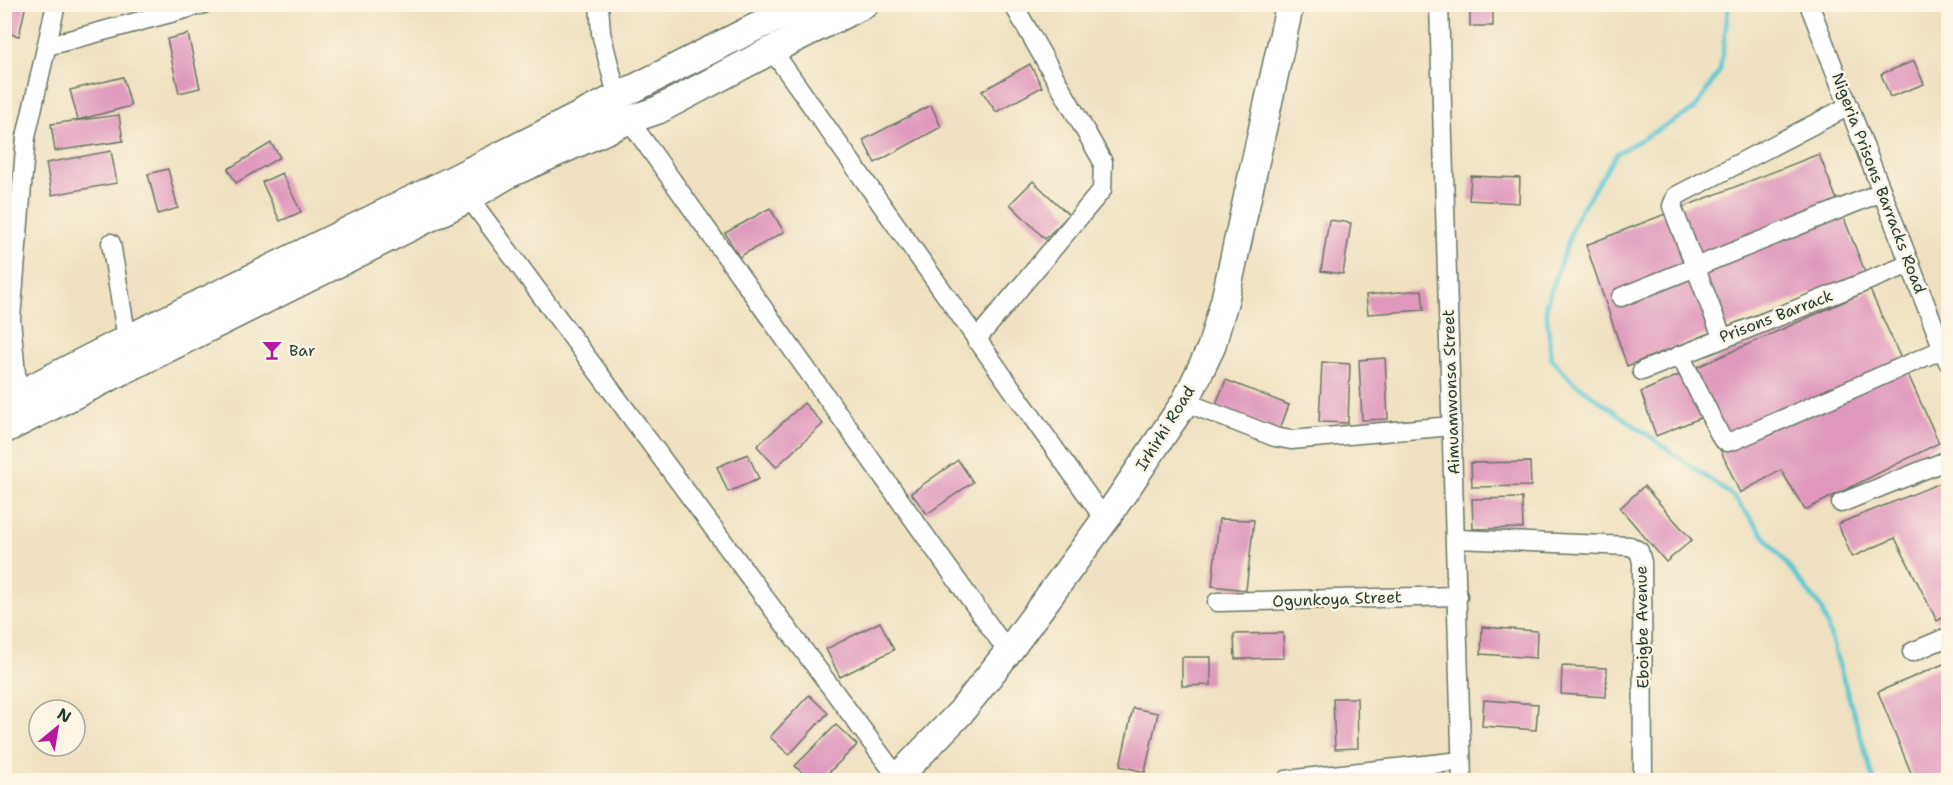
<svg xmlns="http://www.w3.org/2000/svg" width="1953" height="785" viewBox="0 0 1953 785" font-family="'Shantell Sans',sans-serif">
  <rect width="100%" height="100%" fill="#fcf5e5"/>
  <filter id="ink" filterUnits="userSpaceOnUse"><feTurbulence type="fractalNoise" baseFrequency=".0167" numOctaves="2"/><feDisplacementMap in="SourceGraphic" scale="12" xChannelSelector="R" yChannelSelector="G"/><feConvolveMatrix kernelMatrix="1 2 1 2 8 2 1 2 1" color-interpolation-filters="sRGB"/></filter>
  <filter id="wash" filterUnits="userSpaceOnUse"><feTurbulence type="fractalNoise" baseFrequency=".008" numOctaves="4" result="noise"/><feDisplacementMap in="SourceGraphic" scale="24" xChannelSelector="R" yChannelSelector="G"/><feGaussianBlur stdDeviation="1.35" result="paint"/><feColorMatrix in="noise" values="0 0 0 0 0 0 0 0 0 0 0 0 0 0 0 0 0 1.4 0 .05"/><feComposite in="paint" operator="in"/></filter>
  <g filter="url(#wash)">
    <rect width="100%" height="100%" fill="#efe1c1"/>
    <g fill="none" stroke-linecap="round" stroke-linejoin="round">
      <!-- stream -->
      <polyline stroke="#59c6d1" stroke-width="4.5" points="1729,4 1720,70 1695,109 1617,153 1577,216 1546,305 1551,358 1572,381 1733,496 1822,609 1874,780"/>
    </g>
    <g id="blocks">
      <!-- building -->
      <g fill="#df97bc">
        <polygon points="4,4 26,4 19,36 4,33"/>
        <polygon points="130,4 158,4 157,11"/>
        <rect x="1470" y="5" width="23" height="21"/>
        <polygon points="188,34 200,88 179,93 167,39"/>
        <polygon points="1914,61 1924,84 1890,97 1881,74"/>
        <polygon points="1030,64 1042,87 996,112 982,91"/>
        <polygon points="123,77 131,106 78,120 70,90"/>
        <polygon points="931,105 941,127 875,163 863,140"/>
        <polygon points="119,115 123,141 55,151 51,124"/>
        <polygon points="271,143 280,157 236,183 228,169"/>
        <polygon points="111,151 117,183 52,195 46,163"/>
        <polygon points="1819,154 1865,272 1627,366 1586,245"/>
        <polygon points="168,169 178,208 158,214 148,174"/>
        <polygon points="282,173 301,212 280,221 262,182"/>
        <polygon points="1471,176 1520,178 1519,203 1469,200"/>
        <polygon points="1033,181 1069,215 1045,239 1010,204"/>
        <polygon points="770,208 784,232 739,257 725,233"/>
        <polygon points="1329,220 1351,223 1343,274 1321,271"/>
        <polygon points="1422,290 1424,310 1368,314 1366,295"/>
        <polygon points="1870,290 1939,443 1805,510 1781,470 1740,493 1705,416 1656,436 1641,392"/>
        <polygon points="1385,358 1388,419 1362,420 1359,360"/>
        <polygon points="1322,362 1350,364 1348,423 1319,422"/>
        <polygon points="1226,380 1289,405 1279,432 1215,406"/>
        <polygon points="804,403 823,424 776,467 757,446"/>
        <polygon points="748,454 759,479 728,492 717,467"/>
        <polygon points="958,460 973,482 927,514 911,493"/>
        <polygon points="1530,462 1531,486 1472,487 1471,463"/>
        <polygon points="1948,480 1948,615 1937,621 1895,538 1852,557 1838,524"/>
        <polygon points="1644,486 1692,540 1666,562 1620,508"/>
        <polygon points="1522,498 1523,528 1473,529 1472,499"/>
        <polygon points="1219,519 1254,520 1246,590 1212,586"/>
        <polygon points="880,622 894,650 840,677 826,649"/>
        <polygon points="1482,627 1537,631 1536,658 1481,654"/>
        <polygon points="1283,633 1284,658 1235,659 1234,634"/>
        <polygon points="1182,657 1211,657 1211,685 1182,686"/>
        <polygon points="1948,662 1948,780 1914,780 1878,692"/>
        <polygon points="1562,666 1607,668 1606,697 1561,694"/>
        <polygon points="809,695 828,713 789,755 770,737"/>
        <polygon points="1333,698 1357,698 1358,748 1335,749"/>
        <polygon points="1484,700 1538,704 1536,730 1482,726"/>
        <polygon points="1133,708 1158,713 1145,772 1120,766"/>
        <polygon points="836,725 857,745 821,780 810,780 795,766"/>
      </g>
    </g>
  </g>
  <g filter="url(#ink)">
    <use href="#blocks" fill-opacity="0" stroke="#687665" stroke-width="1.5"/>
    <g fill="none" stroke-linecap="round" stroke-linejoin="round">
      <!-- street casing -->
      <g stroke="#687665" stroke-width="21">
        <g id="street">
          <polyline points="599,4 601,33 617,96"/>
          <polyline points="1439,4 1462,780"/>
          <polyline points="1809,4 1948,362"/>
          <polyline points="47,46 204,4"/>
          <polyline points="772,50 1105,520"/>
          <polyline points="629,120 1008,652"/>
          <polyline points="464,191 898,778"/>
          <polyline points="111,243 127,339"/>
          <polyline points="1621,297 1882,192"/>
          <polyline points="1722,337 1672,206 1676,196 1849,106"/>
          <polyline points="976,340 1102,190 1103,162 1013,4"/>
          <polyline points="1680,355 1722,439 1727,442 1735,440 1943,349"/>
          <polyline points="1642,371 1910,264"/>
          <polyline points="18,396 11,319 26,137 56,4"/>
          <polyline points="1185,402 1275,437 1291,440 1452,426"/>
          <polyline points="1841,503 1948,460"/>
          <polyline points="1456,539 1630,546 1639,551 1642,562 1643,780"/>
          <polyline points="1217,602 1458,596"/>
          <polyline points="1912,652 1948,637"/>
          <polyline points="1286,780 1461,761"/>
        </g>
      </g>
      <!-- secondary casing -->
      <g stroke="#687665" stroke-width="30">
        <g id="secondary">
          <polyline points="4,402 127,339 454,179 754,28 809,4"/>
          <polyline points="4,430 469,198 509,174 629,120 658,110 772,50 865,4"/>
          <polyline points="895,780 960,713 1008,652 1105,520 1185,402 1211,348 1225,299 1290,4"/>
        </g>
      </g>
      <!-- street -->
      <use href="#street" stroke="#fff" stroke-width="18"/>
      <!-- secondary -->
      <use href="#secondary" stroke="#fff" stroke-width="27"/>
    </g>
  </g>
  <!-- icons -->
  <defs>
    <g id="bar-bare" transform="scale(1.62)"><path d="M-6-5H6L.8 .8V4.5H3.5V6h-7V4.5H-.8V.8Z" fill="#b5179e" stroke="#fcf5e5" stroke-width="2.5" paint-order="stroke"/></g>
  </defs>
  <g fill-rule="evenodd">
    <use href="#bar-bare" x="272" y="350"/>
  </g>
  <g text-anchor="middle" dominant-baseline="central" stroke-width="5" stroke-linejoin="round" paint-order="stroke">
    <!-- street labels -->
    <g font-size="16" fill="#1f3d34" stroke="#fcf5e5">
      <text transform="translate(1879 183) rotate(69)">Nigeria Prisons Barracks Road</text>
      <text transform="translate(1776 316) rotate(-21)">Prisons Barrack</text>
      <text transform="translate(1451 392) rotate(-92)">Aimuamwonsa Street</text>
      <text transform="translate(1165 428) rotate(-58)">Irhirhi Road</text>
      <text transform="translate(1337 599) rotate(-2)">Ogunkoya Street</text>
      <text transform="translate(1642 627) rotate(-91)">Eboigbe Avenue</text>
    </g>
    <!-- poi labels -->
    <g font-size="16" fill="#1f3d34" stroke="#fcf5e5" text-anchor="start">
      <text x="289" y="350">Bar</text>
    </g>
  </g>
  <!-- margin -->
  <rect width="1953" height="785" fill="none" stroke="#fcf5e5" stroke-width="24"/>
  <!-- north arrow -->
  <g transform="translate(57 728) rotate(30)"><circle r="28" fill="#fcf5e5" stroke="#a4ab9e" stroke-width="1.5"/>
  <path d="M0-4.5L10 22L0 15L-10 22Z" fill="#b5179e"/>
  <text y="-9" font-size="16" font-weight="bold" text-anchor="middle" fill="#1f3d34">N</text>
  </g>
</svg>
